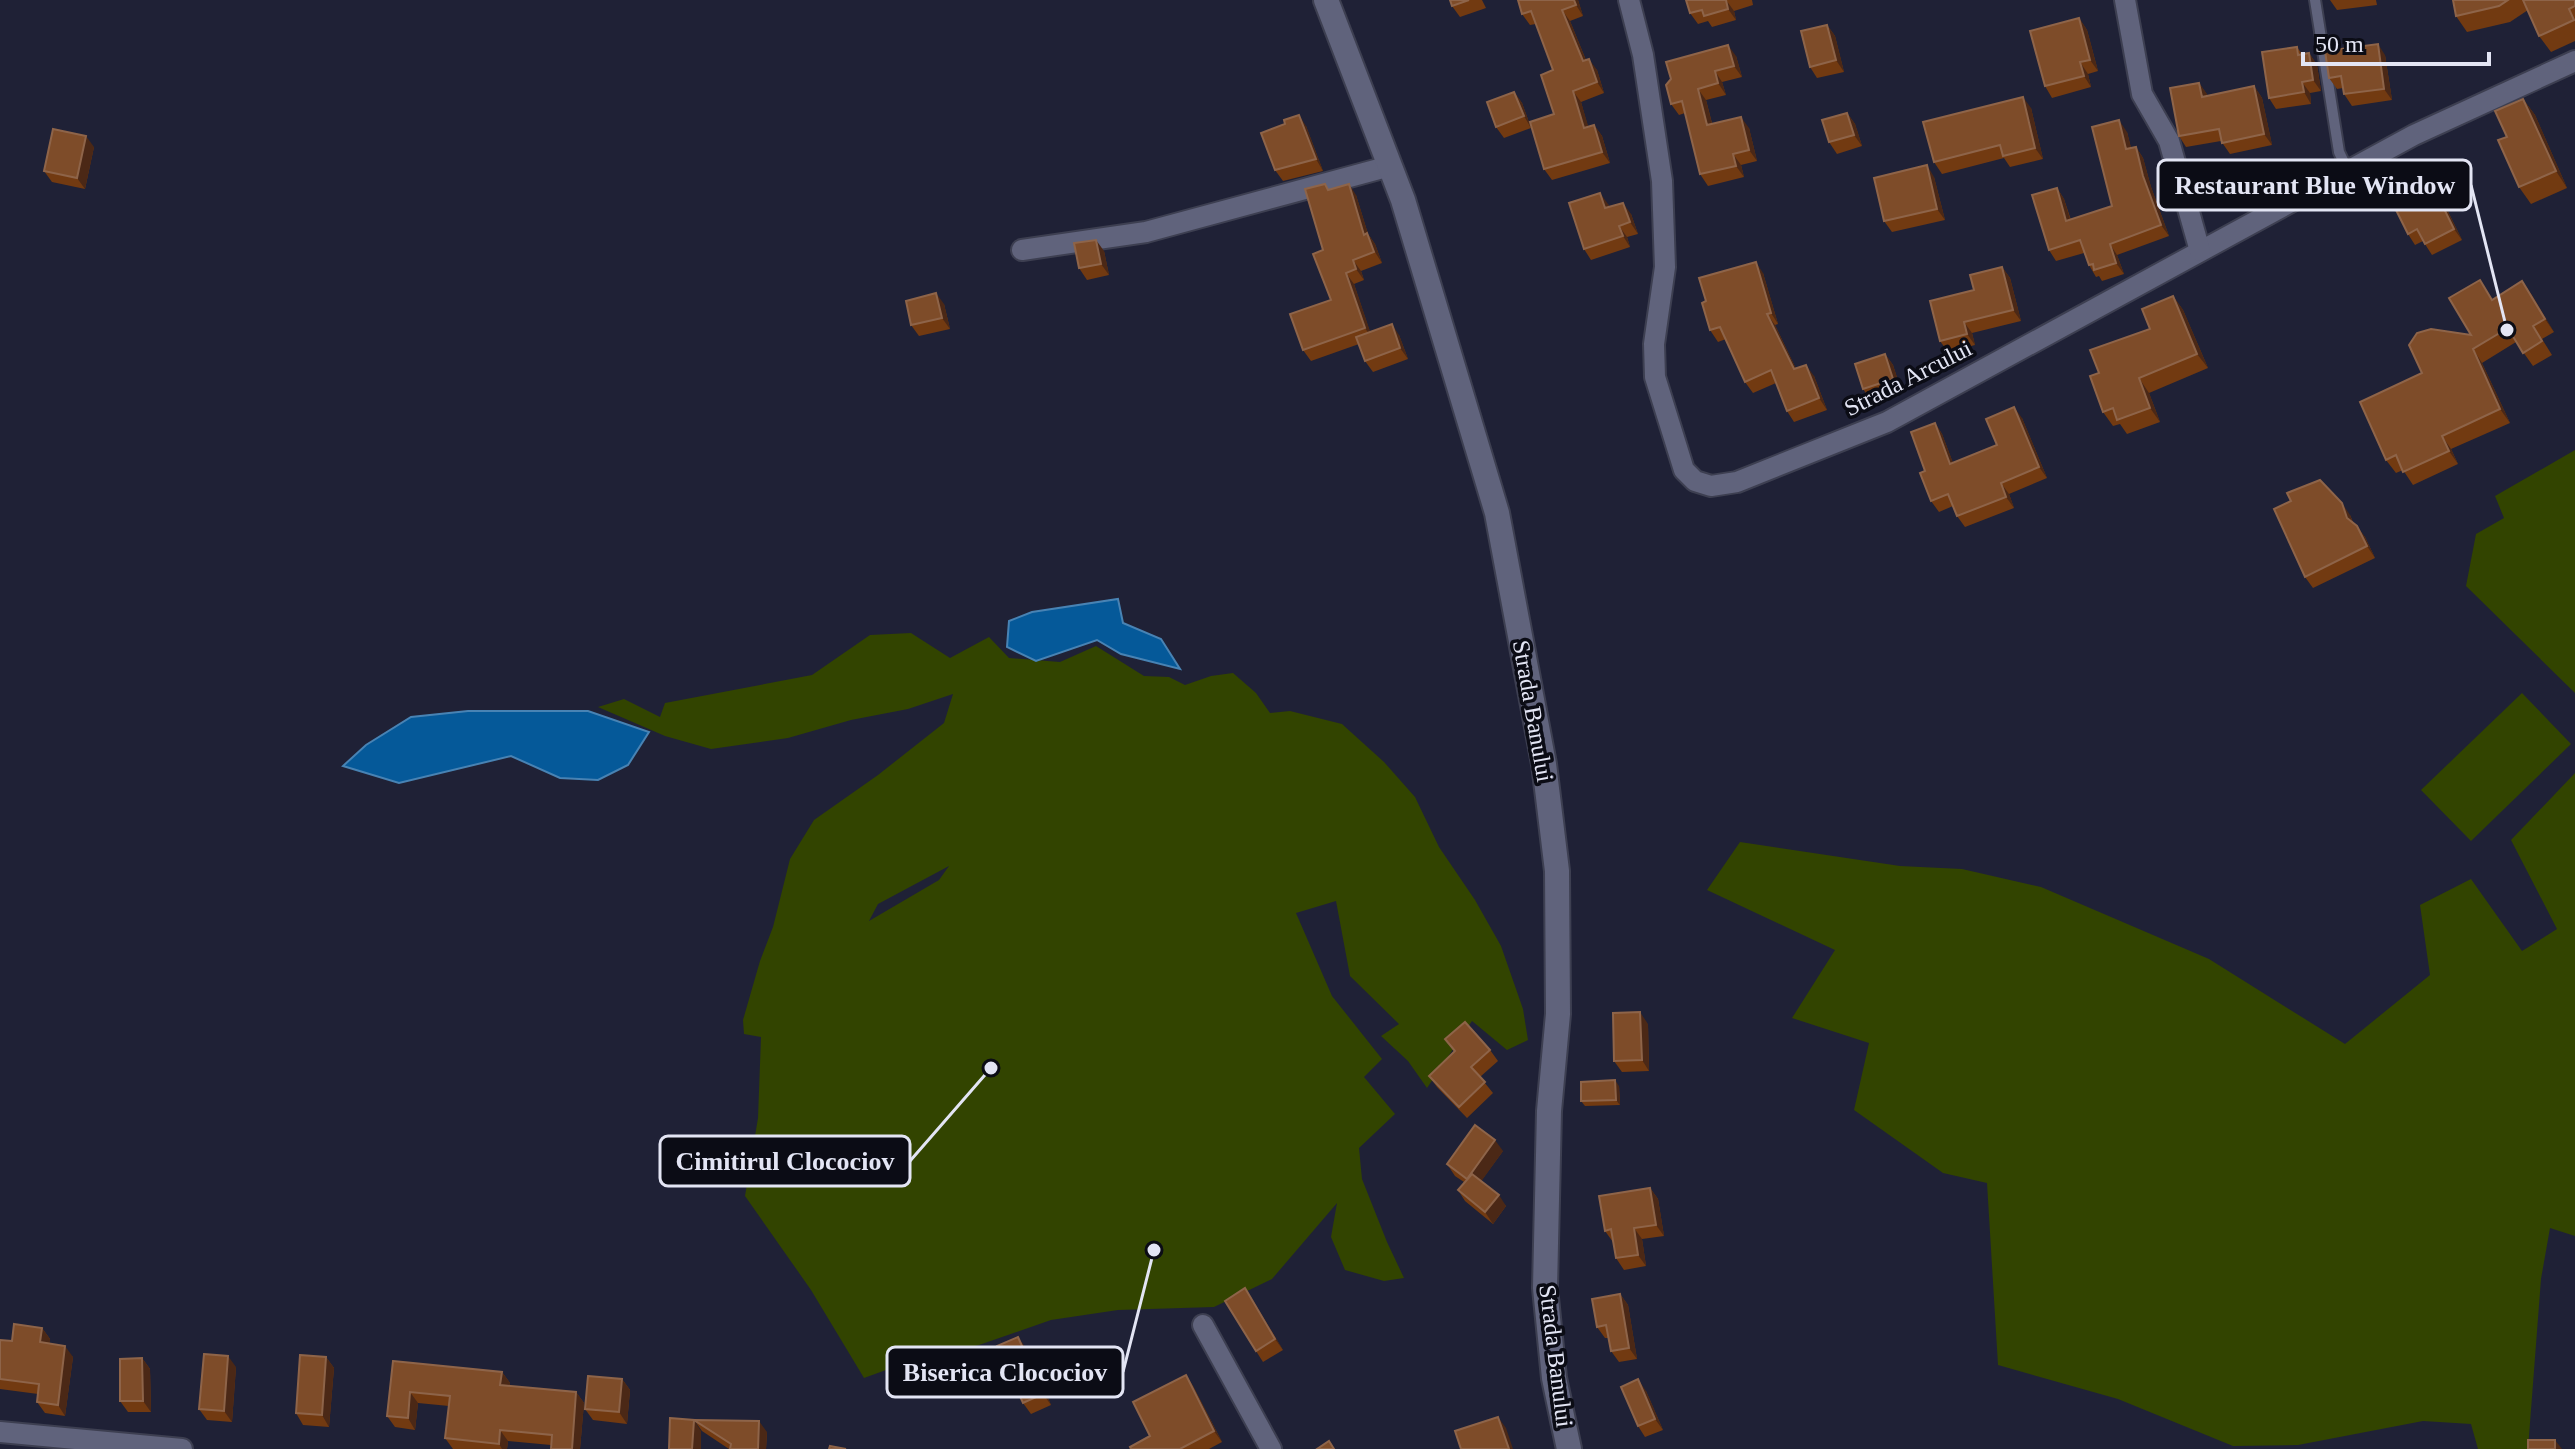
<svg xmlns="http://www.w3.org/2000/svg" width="2575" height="1449" viewBox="0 0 2575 1449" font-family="Georgia,serif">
  <rect width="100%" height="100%" fill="#1f2136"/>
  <!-- green -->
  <g fill="#324400" fill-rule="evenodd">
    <polygon points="2575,450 2575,693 2466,586 2476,534 2504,518 2495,496"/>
    <path d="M 911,633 L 950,658 L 989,637 L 1009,658 L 1060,662 L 1096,646 L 1144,676 L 1169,677 L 1185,685 L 1211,676 L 1233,673 L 1256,693 L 1270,713 L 1290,711 L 1342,724 L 1384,762 L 1415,797 L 1439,847 L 1475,900 L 1501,946 L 1523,1009 L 1528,1040 L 1507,1050 L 1472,1021 L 1427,1088 L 1408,1061 L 1381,1036 L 1399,1024 L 1350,976 L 1336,901 L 1296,913 L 1332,996 L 1382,1059 L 1364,1077 L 1395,1114 L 1359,1148 L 1362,1179 L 1387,1242 L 1404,1278 L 1384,1281 L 1345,1270 L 1331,1237 L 1337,1203 L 1272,1279 L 1214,1307 L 1118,1310 L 1051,1320 L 979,1345 L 897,1366 L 864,1378 L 811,1290 L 745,1196 L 758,1118 L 761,1037 L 744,1034 L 743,1020 L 760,961 L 773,927 L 790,859 L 814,820 L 878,775 L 944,723 L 953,694 L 908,709 L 851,720 L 788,738 L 711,749 L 665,736 L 598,707 L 624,699 L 660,717 L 665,703 L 812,675 L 870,635 ZM 949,866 L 939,880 L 869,921 L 878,904 Z"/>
    <polygon points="2522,693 2571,744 2471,841 2421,790"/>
    <polygon points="2575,773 2575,1236 2550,1228 2541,1279 2528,1449 2478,1449 2471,1424 2423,1421 2298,1445 2233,1446 2118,1399 1998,1365 1987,1183 1943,1173 1854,1110 1869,1043 1792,1018 1835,950 1707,890 1740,842 1900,866 1962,869 2041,887 2209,959 2345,1044 2430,975 2420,905 2471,879 2522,951 2557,929 2511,840"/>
  </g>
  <!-- water -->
  <g fill="#055999" stroke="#4883b4" stroke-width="2">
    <polygon points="1118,599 1123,623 1161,639 1180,669 1121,654 1097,640 1036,661 1007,647 1009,621 1032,612"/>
    <polygon points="468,711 588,711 649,732 628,765 598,780 560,778 511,756 399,783 343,766 366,745 411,717"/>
  </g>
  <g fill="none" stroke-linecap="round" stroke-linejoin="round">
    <!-- lane casing -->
    <g stroke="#3d3f51" stroke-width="14">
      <polyline id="lane" points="2315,0 2339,152 2348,171"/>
    </g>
    <!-- street casing -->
    <g stroke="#3d3f51" stroke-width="24">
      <g id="street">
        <polyline points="1629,0 1643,55 1662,181 1665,267 1654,344 1655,377 1684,470 1695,481 1711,486 1737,482 1887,422 2414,135 2575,61"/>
        <polyline points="2125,0 2142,94 2169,141 2200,251"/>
        <polyline points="1022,250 1146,232 1390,166"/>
        <polyline points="1203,1325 1271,1449"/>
        <polyline points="0,1432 182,1449"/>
      </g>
    </g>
    <!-- secondary casing -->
    <g stroke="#3d3f51" stroke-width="28">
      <polyline id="secondary" points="1326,0 1403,200 1497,513 1544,764 1557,871 1558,1014 1549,1111 1545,1288 1554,1378 1569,1449"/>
    </g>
    <!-- lane -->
    <use href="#lane" stroke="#60637c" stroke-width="10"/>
    <!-- street -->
    <use href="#street" stroke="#60637c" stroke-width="20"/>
    <!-- secondary -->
    <use href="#secondary" stroke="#60637c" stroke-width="24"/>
  </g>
  <!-- wall -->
  <g fill="#723a11">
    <polygon points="1450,0 1482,0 1486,8 1460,17 1452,6"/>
    <polygon points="1518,0 1578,0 1583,16 1570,21 1586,60 1597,70 1604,93 1581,102 1588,127 1594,125 1602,136 1610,163 1552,180 1544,169 1554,114 1553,70 1536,24 1530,25 1522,14"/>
    <polygon points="1686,0 1752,0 1753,5 1734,11 1736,20 1712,27 1708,21 1698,24 1690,13"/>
    <polygon points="2330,0 2376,0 2377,5 2337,10"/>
    <polygon points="2453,0 2575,0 2575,41 2551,52 2539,36 2528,10 2510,22 2467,32 2456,16"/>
    <polygon points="2079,18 2087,30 2098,71 2088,74 2091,87 2052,98 2045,86"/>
    <polygon points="1827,25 1835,36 1844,72 1817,78 1810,67"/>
    <polygon points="2297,47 2302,54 2309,53 2317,65 2321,91 2310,93 2311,104 2276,109 2269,98"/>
    <polygon points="2385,55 2392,100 2352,106 2344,94 2343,88 2337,89 2329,78"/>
    <polygon points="1736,56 1742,77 1722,82 1726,95 1706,100 1712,123 1749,128 1757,161 1741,165 1744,177 1708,186 1700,174 1685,113 1679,115 1671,104"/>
    <polygon points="2199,83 2208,96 2254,86 2262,98 2272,145 2230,154 2221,141 2186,147 2179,136"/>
    <polygon points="1514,92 1522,103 1531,128 1504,138 1496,127"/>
    <polygon points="2523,99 2535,115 2567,188 2531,204 2519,187 2507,137"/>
    <polygon points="2031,108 2043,159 2010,167 2004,158 1942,174 1934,162"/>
    <polygon points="1847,113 1855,124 1862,146 1837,154 1829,142"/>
    <polygon points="1306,126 1323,171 1283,181 1275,170"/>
    <polygon points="2127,132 2131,148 2136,147 2143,158 2151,187 2169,236 2117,255 2124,274 2102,281 2099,276 2096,277 2089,265 2084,253 2056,261 2049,250 2057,188 2064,199 2071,220 2112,206"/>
    <polygon points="94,147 85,189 52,182 44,171"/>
    <polygon points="2424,168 2432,179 2462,240 2432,255 2423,241 2415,245 2408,234 2406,194"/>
    <polygon points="1934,177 1945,220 1892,232 1884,221"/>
    <polygon points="1329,190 1356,195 1368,234 1375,244 1382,263 1361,271 1364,280 1354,284 1370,332 1399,335 1408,359 1373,372 1365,361 1359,344 1311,361 1303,350 1331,300 1323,250"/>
    <polygon points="1608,204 1609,207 1631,214 1638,234 1627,237 1630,247 1591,260 1584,249"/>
    <polygon points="1104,251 1109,275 1087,280 1079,268"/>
    <polygon points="2002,267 2010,278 2021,321 1972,333 1975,345 1948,352 1940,341 1974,290"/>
    <polygon points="1763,273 1778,324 1775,325 1796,369 1814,376 1827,410 1794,422 1787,411 1776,383 1753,393 1745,382 1726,339 1718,342 1710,330 1706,301"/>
    <polygon points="2522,281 2554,332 2542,339 2552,355 2533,366 2516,342 2482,363 2510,423 2451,449 2458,464 2413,485 2403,470 2396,473 2386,460 2422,373 2471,335 2493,299"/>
    <polygon points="2173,296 2183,310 2208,368 2149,393 2160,422 2127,434 2120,424 2113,426 2103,412 2099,373 2150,329"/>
    <polygon points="944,304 950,329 919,336 911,325"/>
    <polygon points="1885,354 1893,365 1901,390 1871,400 1863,389"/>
    <polygon points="2022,418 2047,478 2009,494 2014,508 1965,527 1957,516 1953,506 1939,512 1931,501 1925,471 1935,423 1942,434 1953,463 1997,445"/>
    <polygon points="2350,515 2353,522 2365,537 2375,558 2313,588 2305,577"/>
    <polygon points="1648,1024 1649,1071 1622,1072 1614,1061"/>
    <polygon points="1445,1039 1490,1050 1498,1061 1480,1077 1493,1093 1467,1118 1437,1087 1429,1076 1454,1051"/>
    <polygon points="1619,1086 1620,1105 1585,1106 1581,1101"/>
    <polygon points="1503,1151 1481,1181 1506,1206 1493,1224 1465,1201 1458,1190 1464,1182 1455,1176 1447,1164"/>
    <polygon points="1650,1188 1658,1199 1664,1236 1642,1239 1646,1266 1624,1270 1616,1258 1613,1242 1605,1231"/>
    <polygon points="1245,1288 1283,1350 1263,1362 1256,1351"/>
    <polygon points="1620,1294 1628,1305 1637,1359 1619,1362 1611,1351 1608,1338 1605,1338 1597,1327"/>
    <polygon points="42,1328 50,1339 49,1344 73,1357 65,1416 45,1413 37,1402 38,1394 0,1389 0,1340 12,1341"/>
    <polygon points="1026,1348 1051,1405 1031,1414 1023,1403"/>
    <polygon points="326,1357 334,1368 329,1427 303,1425 296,1413"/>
    <polygon points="142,1358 150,1369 151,1412 128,1412 120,1401"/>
    <polygon points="393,1361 502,1372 510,1383 509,1386 576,1392 584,1403 580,1449 551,1449 551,1445 508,1441 507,1449 453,1449 445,1438 449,1406 418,1403 415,1430 395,1427 387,1416"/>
    <polygon points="236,1367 232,1422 207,1420 199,1409"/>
    <polygon points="1186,1375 1193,1386 1222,1442 1209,1449 1131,1449 1150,1436"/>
    <polygon points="622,1379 630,1390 627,1424 593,1420 585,1409"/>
    <polygon points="1646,1391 1663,1430 1645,1437 1638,1426"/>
    <polygon points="694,1420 767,1432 766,1449 729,1449 702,1431"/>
  </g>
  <!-- shaded-wall -->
  <g fill="#4b2816">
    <polygon points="1574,0 1578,0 1583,16 1576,5"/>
    <polygon points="1726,0 1734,11 1736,20 1728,9"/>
    <polygon points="1562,10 1570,21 1591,73 1583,61"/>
    <polygon points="2079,18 2087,30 2098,71 2090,60"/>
    <polygon points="1827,25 1835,36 1844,72 1836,60"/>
    <polygon points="2378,44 2385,55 2392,100 2384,89"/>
    <polygon points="1728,45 1736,56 1742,77 1734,66"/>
    <polygon points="2309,53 2317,65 2321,91 2313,80"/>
    <polygon points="1589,59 1597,70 1604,93 1597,82"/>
    <polygon points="2080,62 2088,74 2091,87 2084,76"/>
    <polygon points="1715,71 1722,82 1726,95 1718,83"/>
    <polygon points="2302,82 2310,93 2311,104 2304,92"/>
    <polygon points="2199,83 2207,94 2210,109 2202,97"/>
    <polygon points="2254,86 2262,98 2272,145 2264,134"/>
    <polygon points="1698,89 1706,100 1715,136 1707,125"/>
    <polygon points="1573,91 1581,102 1592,139 1584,128"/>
    <polygon points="1514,92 1522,103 1531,128 1524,116"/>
    <polygon points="2023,97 2031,108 2043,159 2035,148"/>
    <polygon points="2523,99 2535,115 2567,188 2556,171"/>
    <polygon points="1847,113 1855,124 1862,146 1854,135"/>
    <polygon points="1299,115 1306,126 1323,171 1316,159"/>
    <polygon points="1741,117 1749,128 1757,161 1749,150"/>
    <polygon points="2119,120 2127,132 2134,160 2126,149"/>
    <polygon points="1594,125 1602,136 1610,163 1602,152"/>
    <polygon points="86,136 94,147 85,189 77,178"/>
    <polygon points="2136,147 2143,158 2151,187 2169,236 2161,225 2143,176"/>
    <polygon points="1733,154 1741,165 1744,177 1736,166"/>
    <polygon points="1927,165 1934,177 1945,220 1937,209"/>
    <polygon points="2424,168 2432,179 2462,240 2454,229"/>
    <polygon points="1349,184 1356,195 1368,234 1375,244 1382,263 1364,235"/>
    <polygon points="2057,188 2064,199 2074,232 2066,221"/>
    <polygon points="1600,193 1608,204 1613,219 1605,208"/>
    <polygon points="1623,203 1631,214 1638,234 1630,222"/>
    <polygon points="1619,226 1627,237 1630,247 1623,236"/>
    <polygon points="1096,240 1104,251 1109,275 1101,264"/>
    <polygon points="2110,244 2117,255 2124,274 2116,263"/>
    <polygon points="1353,260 1361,271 1364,280 1356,269"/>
    <polygon points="1756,262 1763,273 1778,324 1771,313"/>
    <polygon points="2002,267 2010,278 2021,321 2013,310"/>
    <polygon points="1346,273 1354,284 1373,340 1365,328"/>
    <polygon points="2522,281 2532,295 2554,332 2545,319"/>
    <polygon points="936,293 944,304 950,329 942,318"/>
    <polygon points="2173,296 2183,310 2208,368 2197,354"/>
    <polygon points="1767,314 1775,325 1802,381 1794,369"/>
    <polygon points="1964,322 1972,333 1975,345 1967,334"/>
    <polygon points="1392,324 1399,335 1408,359 1400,348"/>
    <polygon points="2473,349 2482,363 2510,423 2500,409"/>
    <polygon points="1885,354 1893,365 1901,390 1893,379"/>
    <polygon points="1806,365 1814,376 1827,410 1819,398"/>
    <polygon points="2139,378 2149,393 2160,422 2150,408"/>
    <polygon points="2014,407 2022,418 2047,478 2039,467"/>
    <polygon points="1935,423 1942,434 1958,476 1950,464"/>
    <polygon points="2442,436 2451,449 2458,464 2449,451"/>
    <polygon points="2001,483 2009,494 2014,508 2006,497"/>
    <polygon points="2342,503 2350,515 2355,529 2347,518"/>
    <polygon points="2357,526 2365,537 2375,558 2367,546"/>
    <polygon points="1640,1012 1648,1024 1649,1071 1642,1060"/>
    <polygon points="1615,1080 1619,1086 1620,1105 1616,1100"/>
    <polygon points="1495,1140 1503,1151 1475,1190 1467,1179"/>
    <polygon points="1650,1188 1658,1199 1664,1236 1656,1225"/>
    <polygon points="1499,1195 1506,1206 1493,1224 1485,1212"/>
    <polygon points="1634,1228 1642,1239 1646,1266 1638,1255"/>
    <polygon points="1245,1288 1253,1300 1283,1350 1275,1339"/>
    <polygon points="1620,1294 1628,1305 1637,1359 1629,1348"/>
    <polygon points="42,1328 50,1339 48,1354 40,1342"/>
    <polygon points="1018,1337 1026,1348 1051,1405 1043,1394"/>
    <polygon points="65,1346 73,1357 65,1416 58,1405"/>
    <polygon points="228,1356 236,1367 232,1422 224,1411"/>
    <polygon points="326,1357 334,1368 329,1427 322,1415"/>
    <polygon points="142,1358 150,1369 151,1412 143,1401"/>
    <polygon points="502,1372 510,1383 508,1396 500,1385"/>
    <polygon points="1186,1375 1193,1386 1222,1442 1214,1431"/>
    <polygon points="622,1379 630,1390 627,1424 619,1412"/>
    <polygon points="1638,1379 1646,1391 1663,1430 1655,1419"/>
    <polygon points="410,1392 418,1403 415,1430 408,1418"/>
    <polygon points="576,1392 584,1403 580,1449 572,1449"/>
    <polygon points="1498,1417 1506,1428 1513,1449 1509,1449"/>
    <polygon points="694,1420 701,1431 701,1449 692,1449"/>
    <polygon points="759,1421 767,1432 766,1449 758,1449"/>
    <polygon points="500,1430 508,1441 507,1449 502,1449 499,1444"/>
    <polygon points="2555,1440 2562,1449 2555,1449"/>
  </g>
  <!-- building -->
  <g fill="#7e4c29" stroke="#8e6449" stroke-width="2">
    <polygon points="1450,0 1469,0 1452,6"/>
    <polygon points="1518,0 1574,0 1576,5 1562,10 1583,61 1589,59 1597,82 1573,91 1584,128 1594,125 1602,152 1544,169 1530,122 1554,114 1541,75 1553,70 1531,11 1522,14"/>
    <polygon points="1686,0 1726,0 1728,9 1704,16 1702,10 1690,13"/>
    <polygon points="2453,0 2508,0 2499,6 2456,16"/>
    <polygon points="2523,0 2575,0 2575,6 2569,9 2574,20 2539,36"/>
    <polygon points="2079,18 2090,60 2080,62 2084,76 2045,86 2030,31"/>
    <polygon points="1827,25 1836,60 1810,67 1801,31"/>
    <polygon points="2378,44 2384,89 2344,94 2341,76 2329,78 2325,51"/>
    <polygon points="1728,45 1734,66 1715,71 1718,83 1698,89 1707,125 1741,117 1749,150 1733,154 1736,166 1700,174 1682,101 1671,104 1666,85 1671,79 1666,62"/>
    <polygon points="2297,47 2298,55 2309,53 2313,80 2302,82 2304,92 2269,98 2262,52"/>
    <polygon points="2199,83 2202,97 2254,86 2264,134 2222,143 2219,129 2179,136 2170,88"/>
    <polygon points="1514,92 1524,116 1496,127 1487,102"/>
    <polygon points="2023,97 2035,148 2003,156 2000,145 1934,162 1923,122"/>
    <polygon points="2523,99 2556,171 2519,187 2498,140 2507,137 2495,111"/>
    <polygon points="1847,113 1854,135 1829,142 1822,120"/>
    <polygon points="1299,115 1316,159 1275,170 1261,133 1285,124 1284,120"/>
    <polygon points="2119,120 2126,149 2136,147 2143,176 2161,225 2110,244 2116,263 2094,270 2093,264 2089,265 2080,240 2049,250 2032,195 2057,188 2066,221 2112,206 2092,127"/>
    <polygon points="53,129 86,136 77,178 44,171"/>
    <polygon points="1927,165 1937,209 1884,221 1874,178"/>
    <polygon points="2424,168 2454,229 2425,244 2417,229 2408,234 2392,202 2406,194 2399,181"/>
    <polygon points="1325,184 1328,190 1349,184 1364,235 1367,233 1374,252 1353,260 1356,269 1346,273 1365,328 1303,350 1290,314 1331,300 1313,254 1323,250 1305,189"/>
    <polygon points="1600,193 1605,208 1623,203 1630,222 1619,226 1623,236 1584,249 1569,203"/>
    <polygon points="1096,240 1101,264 1079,268 1074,243"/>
    <polygon points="1756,262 1771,313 1767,314 1794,369 1806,365 1819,398 1787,411 1771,370 1745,382 1720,327 1710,330 1702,303 1706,301 1699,278"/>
    <polygon points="2002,267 2013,310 1964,322 1967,334 1940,341 1930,301 1974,290 1970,275"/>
    <polygon points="2480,280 2492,300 2522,281 2545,319 2533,326 2542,341 2523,353 2508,328 2473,349 2500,409 2442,436 2449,451 2403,472 2396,455 2386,460 2360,402 2422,373 2409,345 2417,333 2431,329 2471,335 2449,298"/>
    <polygon points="936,293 942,318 911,325 906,301"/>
    <polygon points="2173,296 2197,354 2139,378 2150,408 2117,420 2113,408 2103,412 2090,376 2099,373 2090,350 2150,329 2142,309"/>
    <polygon points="1392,324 1400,348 1365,361 1356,337"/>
    <polygon points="1885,354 1893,379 1863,389 1855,364"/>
    <polygon points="2014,407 2039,467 2001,483 2006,497 1957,516 1948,494 1931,501 1920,473 1925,471 1911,432 1935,423 1950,464 1997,445 1986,419"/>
    <polygon points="2320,480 2342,503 2347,518 2357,526 2367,546 2305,577 2274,509 2291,501 2287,493"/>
    <polygon points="1640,1012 1642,1060 1614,1061 1613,1013"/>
    <polygon points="1465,1022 1490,1050 1471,1067 1485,1082 1459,1107 1429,1076 1455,1051 1445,1039"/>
    <polygon points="1615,1080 1616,1100 1581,1101 1581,1082"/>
    <polygon points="1475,1125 1495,1140 1467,1179 1447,1164"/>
    <polygon points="1472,1174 1499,1195 1485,1212 1458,1190"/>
    <polygon points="1650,1188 1656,1225 1634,1228 1638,1255 1616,1258 1611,1229 1605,1231 1599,1196"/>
    <polygon points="1245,1288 1275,1339 1256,1351 1225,1301"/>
    <polygon points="1620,1294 1629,1348 1611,1351 1606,1325 1597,1327 1592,1299"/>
    <polygon points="14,1324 42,1328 40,1342 65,1346 58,1405 37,1402 39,1384 0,1379 0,1340 12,1341"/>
    <polygon points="1018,1337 1043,1394 1023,1403 997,1346"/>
    <polygon points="204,1354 228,1356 224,1411 199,1409"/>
    <polygon points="300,1355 326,1357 322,1415 296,1413"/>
    <polygon points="142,1358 143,1401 120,1401 120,1359"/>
    <polygon points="393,1361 502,1372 500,1385 576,1392 572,1449 551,1449 552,1435 500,1430 499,1444 445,1438 450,1396 410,1392 408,1418 387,1416"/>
    <polygon points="1186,1375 1214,1431 1180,1449 1131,1449 1130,1447 1150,1436 1133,1402"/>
    <polygon points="588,1376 622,1379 619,1412 585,1409"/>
    <polygon points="1638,1379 1655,1419 1638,1426 1621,1387"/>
    <polygon points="1498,1417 1509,1449 1461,1449 1455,1431"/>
    <polygon points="670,1418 694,1420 692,1449 669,1449"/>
    <polygon points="694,1420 759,1421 758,1449 730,1449 731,1444"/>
    <rect x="2528" y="1440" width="27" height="9"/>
    <polygon points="1329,1441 1334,1449 1317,1449"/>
    <polygon points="830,1446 846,1449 829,1449"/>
  </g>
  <g text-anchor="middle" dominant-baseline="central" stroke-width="7" stroke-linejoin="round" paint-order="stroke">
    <!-- street labels -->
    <g font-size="24" fill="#e3e5f4" stroke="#0b0c15">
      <text transform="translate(1908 378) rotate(-27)">Strada Arcului</text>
      <text transform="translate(1533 711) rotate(80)">Strada Banului</text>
      <text transform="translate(1556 1356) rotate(83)">Strada Banului</text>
    </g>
  </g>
  <!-- callouts -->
  <path fill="none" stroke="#e3e5f4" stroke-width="3" d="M2507 330L2471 185M991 1068L910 1161M1154 1250L1123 1372"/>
  <g fill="#e3e5f4" stroke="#0b0c15" stroke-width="3">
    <circle cx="2507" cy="330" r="8"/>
    <circle cx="991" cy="1068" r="8"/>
    <circle cx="1154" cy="1250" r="8"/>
  </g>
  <g fill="#0b0c15" stroke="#e3e5f4" stroke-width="3">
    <rect x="2158" y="160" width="313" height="50" rx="8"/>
    <rect x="660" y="1136" width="250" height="50" rx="8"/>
    <rect x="887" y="1347" width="236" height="50" rx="8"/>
  </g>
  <g font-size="26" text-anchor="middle" font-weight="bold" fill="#e3e5f4">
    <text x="2315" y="194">Restaurant Blue Window</text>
    <text x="785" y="1170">Cimitirul Clocociov</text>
    <text x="1005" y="1381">Biserica Clocociov</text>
  </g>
  <!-- scale -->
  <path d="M2303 52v12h186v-12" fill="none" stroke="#e3e5f4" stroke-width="4"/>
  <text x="2315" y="52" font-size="24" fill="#e3e5f4" stroke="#0b0c15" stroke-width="6" paint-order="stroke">50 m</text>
</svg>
